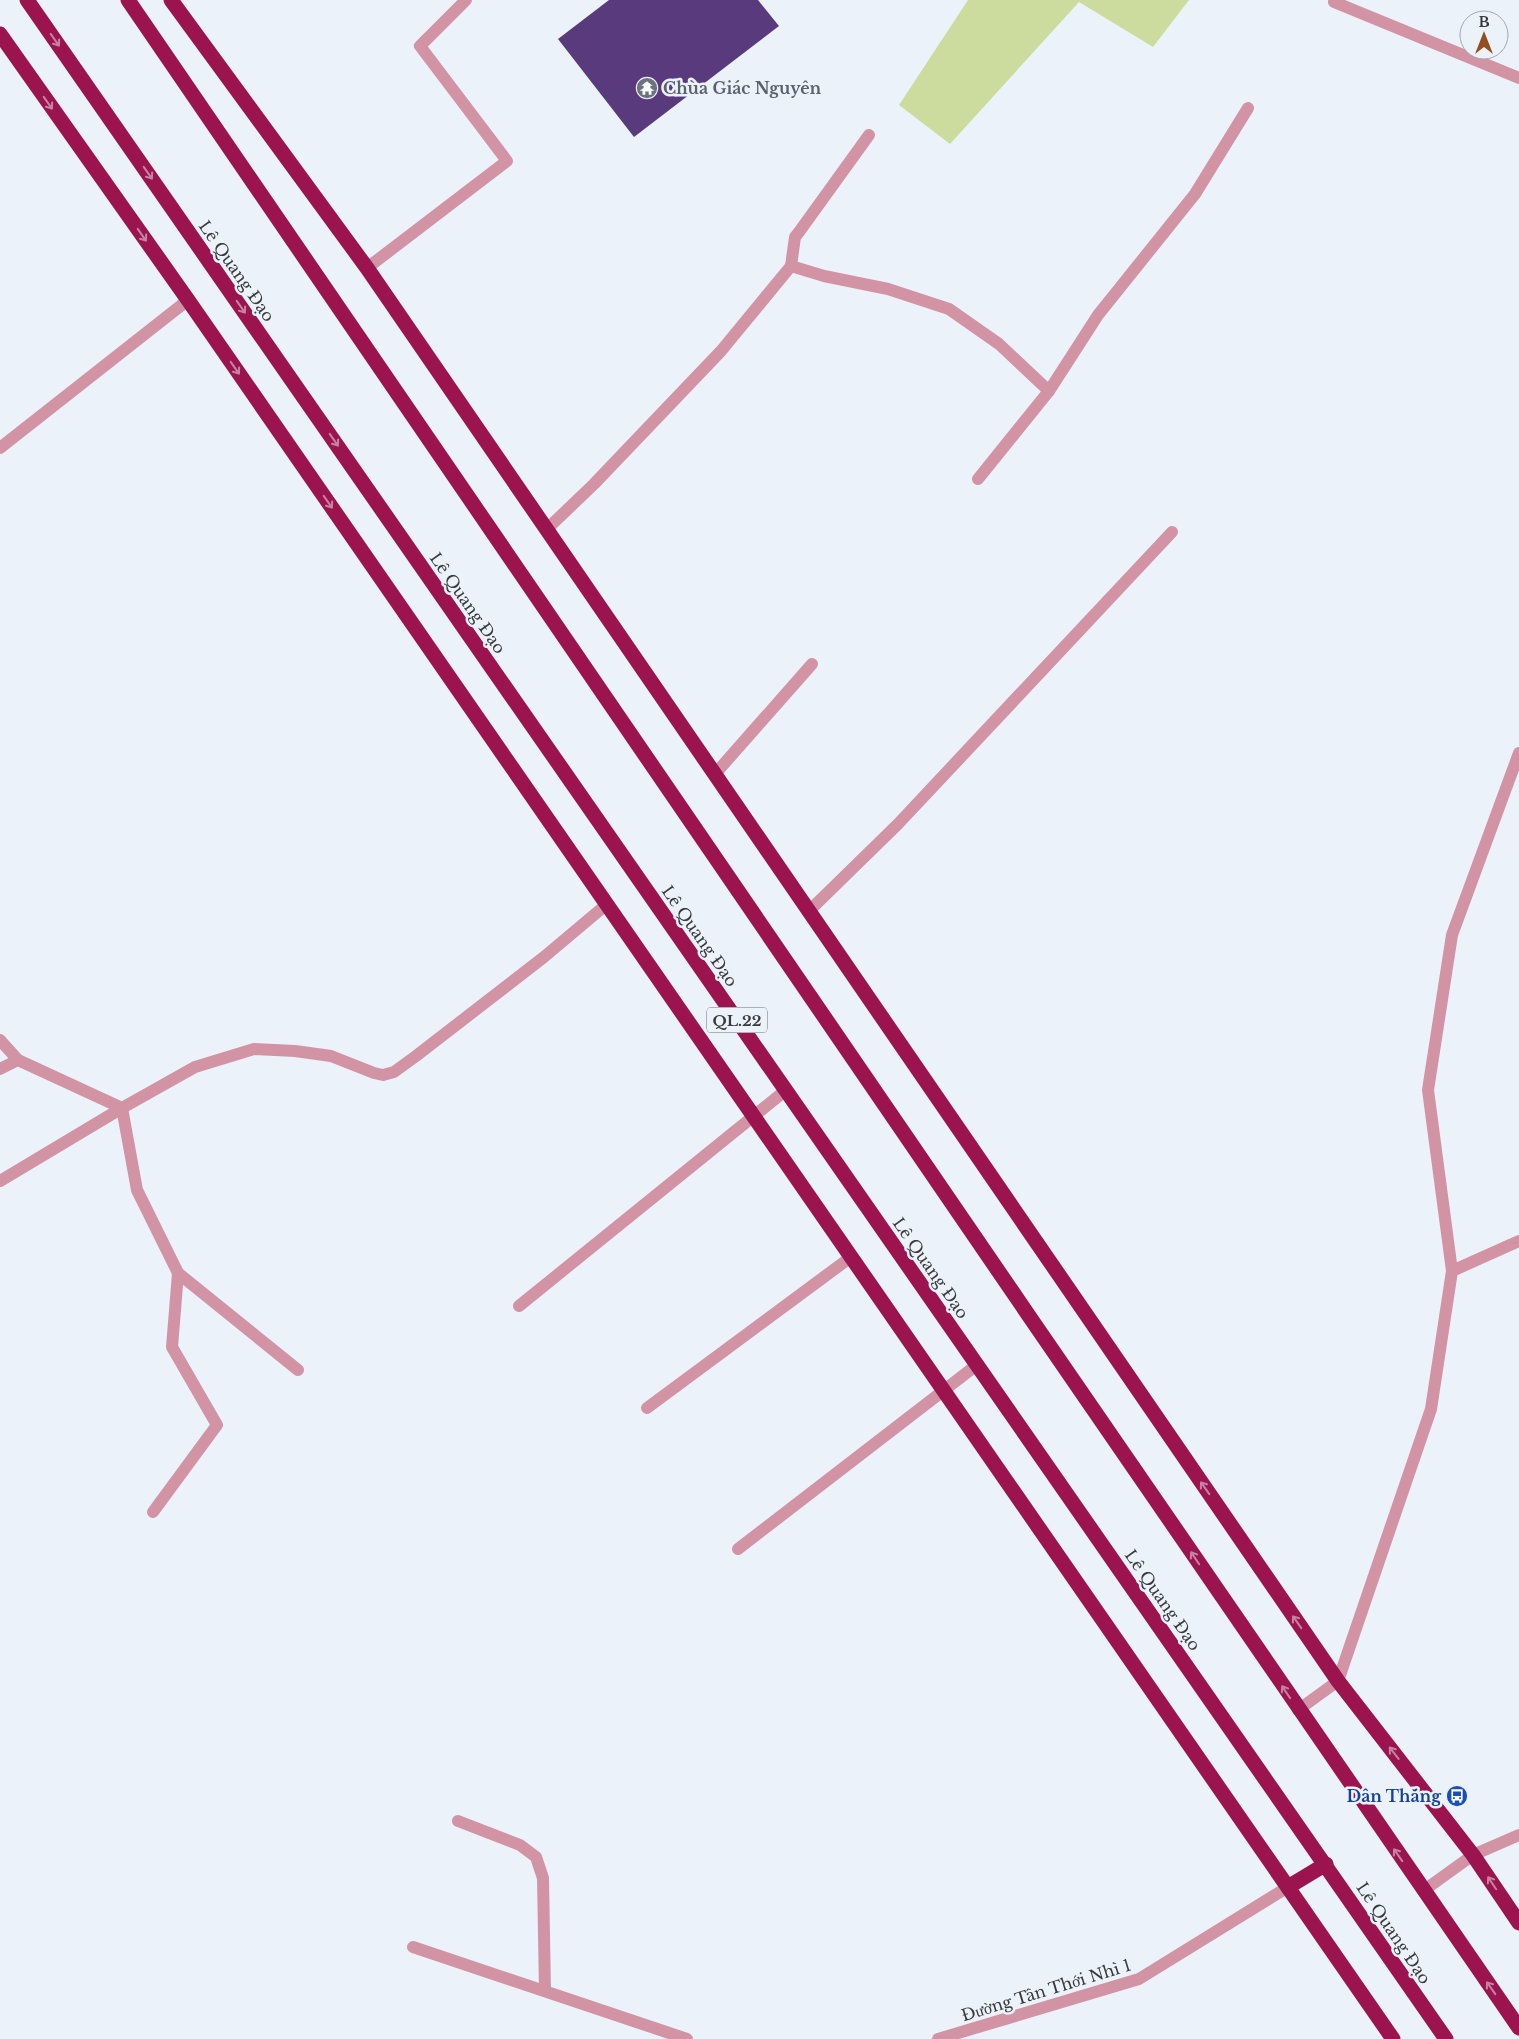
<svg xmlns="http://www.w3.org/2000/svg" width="1519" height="2039" viewBox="0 0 1519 2039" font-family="'Libre Baskerville',serif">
  <rect width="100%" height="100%" fill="#ecf2f9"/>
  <!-- green -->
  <polygon fill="#ccdc9f" points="968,0 1189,0 1153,47 1079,2 950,144 899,105"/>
  <!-- building -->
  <polygon fill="#583a7d" points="609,0 758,0 779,26 634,137 558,39"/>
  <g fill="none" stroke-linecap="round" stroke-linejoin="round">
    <!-- minor -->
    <g stroke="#d294a4" stroke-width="12">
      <polyline points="1334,2 1519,78"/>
      <polyline points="791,266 795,237 799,232 869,135"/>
      <polyline points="367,268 507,161 420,46 466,0"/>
      <polyline points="1049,391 1098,315 1195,194 1248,108"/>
      <polyline points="0,448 188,300"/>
      <polyline points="546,530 594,484 721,351 791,266 824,276 888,289 949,309 999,344 1049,391 978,479"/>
      <polyline points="715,774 812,664"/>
      <polyline points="808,912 898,824 1172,532"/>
      <polyline points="0,1040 18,1060"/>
      <polyline points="0,1069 18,1060 122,1108 195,1067 254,1049 295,1051 331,1056 374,1073 383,1075 394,1072 416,1056 544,957 607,904"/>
      <polyline points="0,1181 122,1108 137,1190 178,1273 298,1370"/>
      <polyline points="1452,1271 1519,1241"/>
      <polyline points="519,1306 786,1090"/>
      <polyline points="647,1408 851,1257"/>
      <polyline points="153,1512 217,1425 172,1347 178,1273"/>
      <polyline points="738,1549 978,1364"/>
      <polyline points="1298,1710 1338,1681 1431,1409 1452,1271 1428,1090 1452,935 1519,753"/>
      <polyline points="458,1821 520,1845 536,1857 543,1878 545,1991"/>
      <polyline points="1423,1891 1473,1855 1519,1835"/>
      <polyline points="413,1947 687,2039"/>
      <polyline points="938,2039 1139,1979 1288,1887"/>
    </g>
    <!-- highway -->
    <g stroke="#9b144f" stroke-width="15">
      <polyline points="27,0 1446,2039"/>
      <path d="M 128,0 C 595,673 1051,1355 1519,2028"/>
      <polyline points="171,0 367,268 1338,1681 1473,1855 1519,1923"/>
      <polyline points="0,34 188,300 1393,2039"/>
      <polyline points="1288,1887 1326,1864"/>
    </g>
  </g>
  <!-- one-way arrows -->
  <defs><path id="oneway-shaft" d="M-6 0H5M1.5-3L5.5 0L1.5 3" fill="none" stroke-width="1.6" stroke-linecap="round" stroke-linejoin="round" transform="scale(1.25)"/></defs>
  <g stroke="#c483a4">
    <use href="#oneway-shaft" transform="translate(55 40) rotate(55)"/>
    <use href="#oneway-shaft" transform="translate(48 103) rotate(55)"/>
    <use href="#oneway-shaft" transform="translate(148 173) rotate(55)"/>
    <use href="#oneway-shaft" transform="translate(142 235) rotate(55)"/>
    <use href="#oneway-shaft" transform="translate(241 307) rotate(55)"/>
    <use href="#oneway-shaft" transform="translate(235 368) rotate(55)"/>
    <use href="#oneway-shaft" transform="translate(334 440) rotate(55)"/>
    <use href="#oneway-shaft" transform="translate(328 502) rotate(55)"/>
    <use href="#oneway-shaft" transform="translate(1205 1488) rotate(-125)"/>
    <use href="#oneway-shaft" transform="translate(1195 1558) rotate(-124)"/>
    <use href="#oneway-shaft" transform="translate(1297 1622) rotate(-125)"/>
    <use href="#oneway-shaft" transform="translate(1286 1692) rotate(-124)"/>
    <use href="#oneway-shaft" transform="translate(1394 1753) rotate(-128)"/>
    <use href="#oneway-shaft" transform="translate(1398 1855) rotate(-125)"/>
    <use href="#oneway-shaft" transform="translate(1492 1883) rotate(-124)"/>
    <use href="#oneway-shaft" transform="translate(1491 1988) rotate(-125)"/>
  </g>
  <!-- icons -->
  <defs>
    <g id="temple-disc" transform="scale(1.125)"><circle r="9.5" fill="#6b7280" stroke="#ecf2f9"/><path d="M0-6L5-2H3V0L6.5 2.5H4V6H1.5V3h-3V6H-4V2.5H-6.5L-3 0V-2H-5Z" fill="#fff"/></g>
    <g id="bus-disc" transform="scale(1.125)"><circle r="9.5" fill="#1a4fb4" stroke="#ecf2f9"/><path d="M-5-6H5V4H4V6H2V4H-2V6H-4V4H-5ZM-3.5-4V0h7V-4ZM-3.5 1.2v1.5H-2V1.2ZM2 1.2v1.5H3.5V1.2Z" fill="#fff"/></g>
  </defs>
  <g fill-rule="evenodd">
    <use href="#temple-disc" x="647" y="88"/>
    <use href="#bus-disc" x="1457" y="1796"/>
  </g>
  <g text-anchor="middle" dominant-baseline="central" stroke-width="5" stroke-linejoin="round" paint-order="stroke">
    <!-- shield labels -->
    <rect fill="#ecf2f9" stroke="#6e7175" stroke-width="1" x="707" y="1007.5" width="60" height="25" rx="4"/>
    <g font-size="15" font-weight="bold" fill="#383a3d">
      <text x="737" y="1020">QL.22</text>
    </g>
    <!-- worship labels -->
    <g font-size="16" font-weight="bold" fill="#5b616d" stroke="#ecf2f9" text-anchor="start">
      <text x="663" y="88">Chùa Giác Nguyên</text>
    </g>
    <!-- street labels -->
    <g font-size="16" fill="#383a3d" stroke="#ecf2f9">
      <text transform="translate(237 271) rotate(55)">Lê Quang Đạo</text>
      <text transform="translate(468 603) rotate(55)">Lê Quang Đạo</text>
      <text transform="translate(700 936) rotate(55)">Lê Quang Đạo</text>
      <text transform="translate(931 1268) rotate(55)">Lê Quang Đạo</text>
      <text transform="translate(1163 1600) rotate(55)">Lê Quang Đạo</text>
      <text transform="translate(1394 1933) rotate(56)">Lê Quang Đạo</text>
      <text transform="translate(1046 1990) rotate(-17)">Đường Tân Thới Nhì 1</text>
    </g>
    <!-- transit labels -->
    <g font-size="16" font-weight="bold" fill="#164399" stroke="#ecf2f9" text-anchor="end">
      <text x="1441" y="1796">Dân Thắng</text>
    </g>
  </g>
  <!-- north arrow -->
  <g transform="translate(1484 35)"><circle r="24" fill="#ecf2f9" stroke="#a4a8ae"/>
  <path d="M0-4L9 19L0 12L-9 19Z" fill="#934f22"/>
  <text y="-8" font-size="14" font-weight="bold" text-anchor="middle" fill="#383a3d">B</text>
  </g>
</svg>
